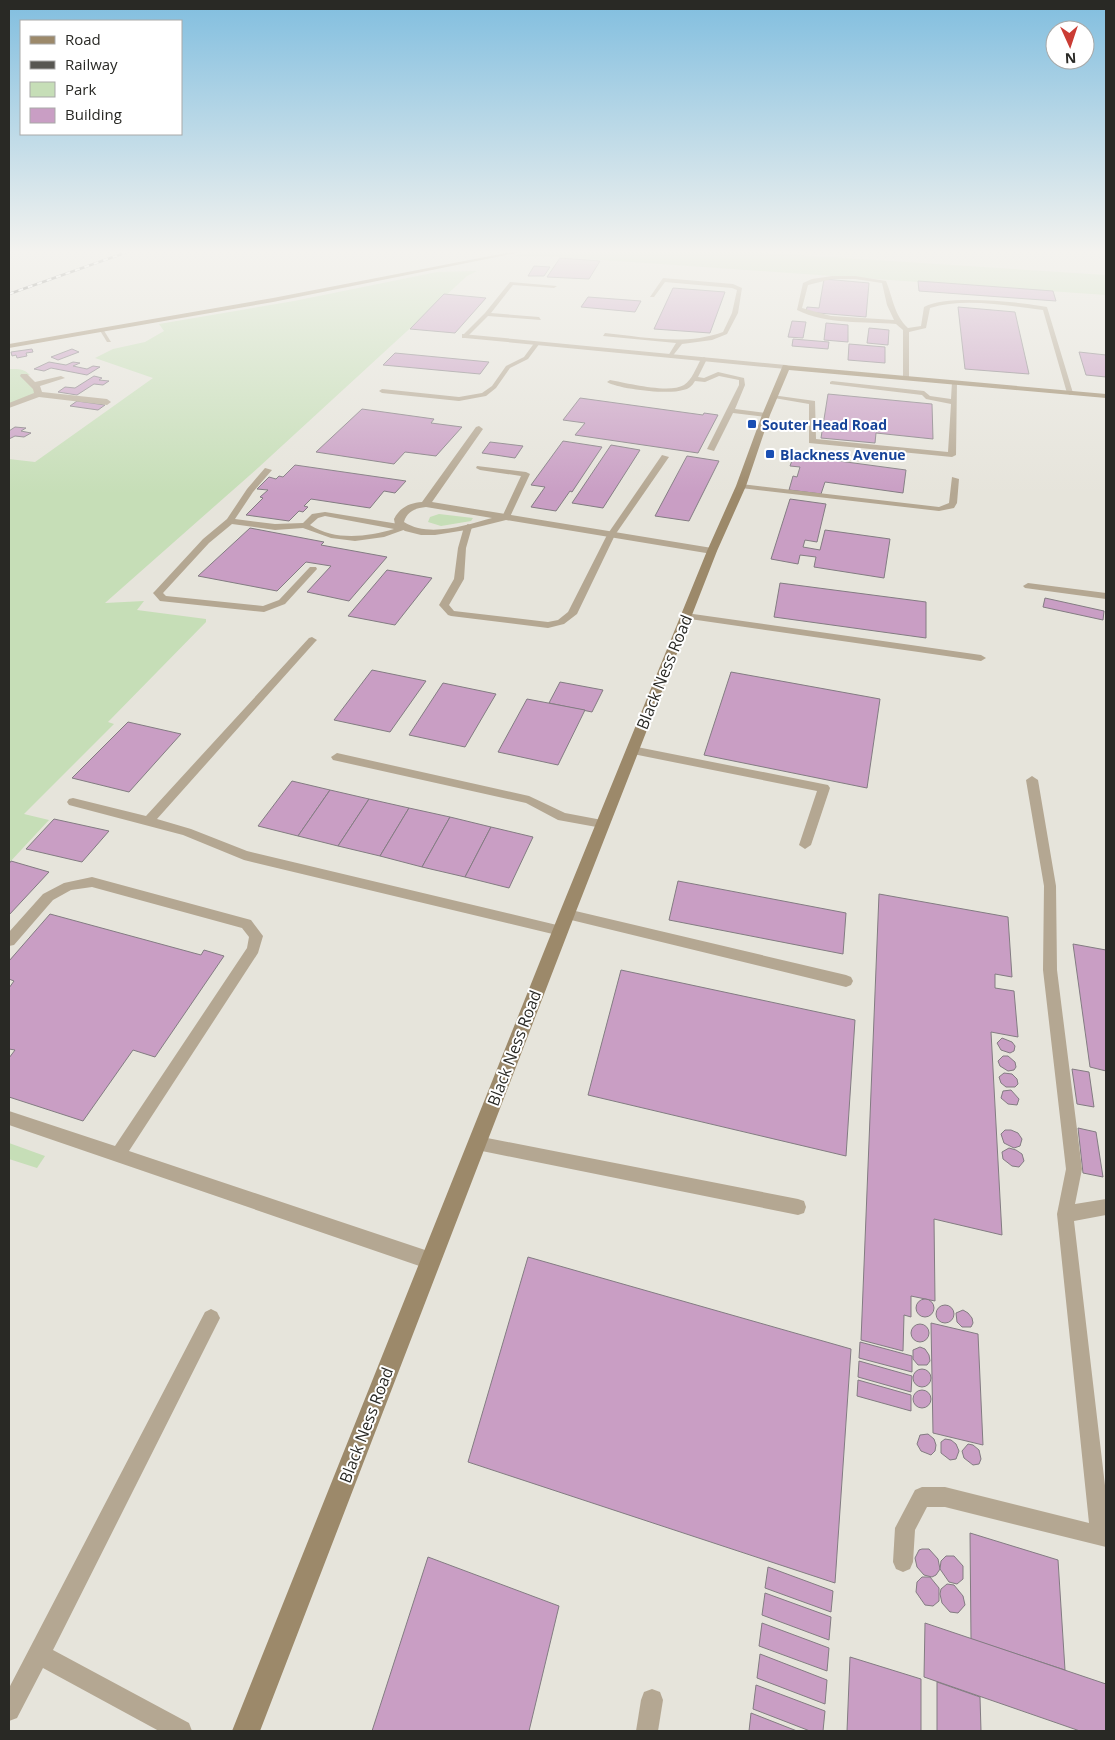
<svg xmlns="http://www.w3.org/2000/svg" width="1115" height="1740" viewBox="0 0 1115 1740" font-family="'Open Sans',sans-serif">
  <rect width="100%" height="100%" fill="#e6e4db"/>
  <!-- green -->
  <g fill="#c6deb7">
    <polygon points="539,251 736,251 1106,275 1106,295 560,257 513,256"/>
    <polygon points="477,271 467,276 259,467 105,603 144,601 137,610 206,619 206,622 108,722 114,724 24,814 49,820 9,863 9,459 35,462 153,378 95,358 113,349 145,342 164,331 159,324 294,301 437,272"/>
    <path d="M 9,369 C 18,369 23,368 30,375 L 25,376 L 38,394 L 9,406 Z"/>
    <polygon points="439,514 473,518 471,521 441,526 428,522 430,517"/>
    <polygon points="9,1143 45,1156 37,1168 9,1159"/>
  </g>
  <!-- building -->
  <g fill="#c99ec4" stroke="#837c82">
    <polygon points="560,258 600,261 589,279 547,277"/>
    <polygon points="534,266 550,267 544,276 528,276"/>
    <polygon points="824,279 869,283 866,317 806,312 807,307 819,308"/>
    <polygon points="918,281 1053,291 1056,301 919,291"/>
    <polygon points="673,288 725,292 710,333 654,329"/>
    <polygon points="444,294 486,298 455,333 410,329"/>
    <polygon points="588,297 641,301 635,312 581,307"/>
    <polygon points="958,307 1015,312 1029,374 965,369"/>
    <polygon points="792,321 806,322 803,338 788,337"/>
    <polygon points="826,323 848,325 848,342 824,340"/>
    <polygon points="869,328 889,330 888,345 867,343"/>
    <polygon points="793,339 829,342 828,349 792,346"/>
    <polygon points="849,344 885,347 885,363 848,360"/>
    <polygon points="32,349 33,352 26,353 27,356 17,358 16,355 12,356 11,352"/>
    <polygon points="72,349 79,352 58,360 51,357"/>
    <polygon points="1079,352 1106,355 1106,377 1086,375"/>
    <polygon points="395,353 489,362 480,374 383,365"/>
    <polygon points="49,362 66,365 73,362 80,363 73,366 87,369 93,366 100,367 87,375 51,368 44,371 34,369"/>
    <polygon points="94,376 102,378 99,380 109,381 103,385 94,384 77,395 58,392 65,387 75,388"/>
    <polygon points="828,394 932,404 933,439 876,433 875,443 821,438"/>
    <polygon points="580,398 703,415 704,413 718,415 698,453 575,435 585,423 563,420"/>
    <polygon points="77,401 105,405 98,410 70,406"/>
    <polygon points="362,409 434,419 431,423 462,427 436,456 405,452 394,464 316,452"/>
    <polygon points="15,427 26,428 21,431 31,433 24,437 15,436 9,439 9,431"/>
    <polygon points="563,441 602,447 572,492 570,491 556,511 531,507 545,487 531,485"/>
    <polygon points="490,442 523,446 515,458 482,453"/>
    <polygon points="611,445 640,450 603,508 572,503"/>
    <polygon points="794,455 906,470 903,493 825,482 821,494 789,490 793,476 797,477 800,467 790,466"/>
    <polygon points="687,456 719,461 689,521 655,516"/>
    <polygon points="295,465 406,481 395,493 384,491 370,508 311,499 304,506 308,507 303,512 299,511 289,521 246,515 263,498 260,497 268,490 257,489 269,477 276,479 279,476 283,477"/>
    <polygon points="790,499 826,504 817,542 805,540 803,547 820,550 825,530 890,539 884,578 814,567 816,557 800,555 798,564 771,559"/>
    <polygon points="250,528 324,542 321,545 387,557 349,601 307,592 331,566 306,562 277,591 198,576"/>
    <polygon points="387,570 432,578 395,625 348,616"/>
    <polygon points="780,583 926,602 926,638 774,617"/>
    <polygon points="1045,598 1104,611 1103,620 1043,607"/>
    <polygon points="372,670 426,681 390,732 334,720"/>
    <polygon points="731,672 880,699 867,788 704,755"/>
    <polygon points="560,682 603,690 592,712 549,703"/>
    <polygon points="443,683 496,694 465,747 409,735"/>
    <polygon points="527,699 585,710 558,765 498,752"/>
    <polygon points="128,722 181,734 129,792 72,778"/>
    <polygon points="292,781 330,790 298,836 258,826"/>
    <polygon points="330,790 369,799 338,846 298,836"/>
    <polygon points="369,799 409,808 380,856 338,846"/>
    <polygon points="409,808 450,817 422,867 380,856"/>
    <polygon points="450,817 491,827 465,877 422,867"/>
    <polygon points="54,819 109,831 82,862 26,849"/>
    <polygon points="491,827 533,837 509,888 465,877"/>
    <polygon points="11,861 49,872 9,915 9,864"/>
    <polygon points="678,881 846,913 843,954 669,920"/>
    <polygon points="879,894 1008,917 1012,977 995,974 995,988 1014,991 1018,1037 991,1032 1002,1235 934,1219 935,1301 911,1296 911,1317 904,1315 903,1351 861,1340"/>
    <polygon points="50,914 201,955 204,950 224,956 155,1057 133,1050 83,1121 9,1097 9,1058 15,1050 9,1049 9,988 14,981 9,979 9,961"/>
    <polygon points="1073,944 1106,950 1106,1071 1090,1067"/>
    <polygon points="621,970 855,1020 846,1156 588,1095"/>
    <polygon points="1002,1038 1012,1042 1015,1046 1014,1051 1010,1053 1001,1050 997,1043"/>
    <polygon points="1003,1056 1008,1056 1015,1062 1016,1067 1014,1070 1008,1071 1000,1066 998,1061"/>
    <polygon points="1072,1069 1089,1072 1094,1107 1077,1104"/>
    <polygon points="1004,1073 1012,1074 1017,1079 1018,1084 1015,1087 1006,1087 1001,1083 999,1077"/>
    <polygon points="1011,1090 1019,1099 1017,1105 1008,1104 1001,1098 1003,1091"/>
    <polygon points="1078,1128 1096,1132 1103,1177 1083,1173"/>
    <polygon points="1005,1130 1011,1130 1018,1133 1022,1139 1020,1146 1014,1148 1004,1143 1001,1134"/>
    <polygon points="1009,1148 1016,1150 1022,1154 1024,1161 1019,1167 1012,1166 1003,1159 1002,1152"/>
    <polygon points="528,1257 851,1349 835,1583 468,1462"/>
    <circle cx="925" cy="1308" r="9"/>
    <circle cx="945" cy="1314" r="9"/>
    <polygon points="963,1310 968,1313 972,1318 973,1323 971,1327 962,1327 957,1322 956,1313"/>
    <polygon points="931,1323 978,1334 983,1445 933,1433"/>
    <circle cx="920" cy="1333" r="9"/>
    <polygon points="860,1342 912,1356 912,1372 859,1358"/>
    <polygon points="920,1347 925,1349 929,1355 930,1361 927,1365 918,1365 913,1359 913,1350"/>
    <polygon points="859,1361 912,1376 911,1392 858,1377"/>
    <circle cx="922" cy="1378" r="9"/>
    <polygon points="858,1380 911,1395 911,1411 857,1396"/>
    <circle cx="922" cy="1399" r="9"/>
    <polygon points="928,1434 934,1439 936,1445 935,1451 931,1455 921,1451 917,1444 920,1435"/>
    <polygon points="945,1439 951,1440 956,1444 959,1451 956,1459 950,1460 941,1453 941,1442"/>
    <polygon points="968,1444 973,1445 979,1450 981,1459 979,1464 973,1465 964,1458 962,1451"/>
    <polygon points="970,1533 1058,1560 1065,1670 971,1639"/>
    <polygon points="922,1549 929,1549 938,1559 940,1569 936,1575 932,1577 924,1575 917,1567 915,1558 919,1550"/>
    <polygon points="946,1556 954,1556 963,1566 963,1579 957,1584 949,1582 940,1569 941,1561"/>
    <polygon points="428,1557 559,1606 529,1731 372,1731"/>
    <polygon points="768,1567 833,1591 831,1612 765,1588"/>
    <polygon points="922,1577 930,1577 939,1588 939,1601 933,1606 925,1605 916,1592 917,1582"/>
    <polygon points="947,1584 954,1585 963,1596 965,1605 958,1613 950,1612 942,1603 940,1594 941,1589"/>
    <polygon points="765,1593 831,1617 829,1640 762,1615"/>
    <polygon points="762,1623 829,1648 827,1671 759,1646"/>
    <polygon points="925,1623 1106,1684 1106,1731 1080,1731 924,1677"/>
    <polygon points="760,1654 827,1680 825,1704 757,1678"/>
    <polygon points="850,1657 921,1679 921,1731 847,1731"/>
    <polygon points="937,1682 980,1697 981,1731 937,1731"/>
    <polygon points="756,1685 825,1711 823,1731 810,1731 753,1709"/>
    <polygon points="751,1713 797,1731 749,1731"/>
  </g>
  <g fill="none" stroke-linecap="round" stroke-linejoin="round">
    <!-- lane -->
    <g fill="#b4a792" fill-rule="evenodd">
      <path d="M 832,276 L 855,276 L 886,281 C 893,298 894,315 908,328 L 921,326 L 924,307 C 946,294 1021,302 1047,307 L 1073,393 L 1070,395 L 1067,393 L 1043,310 C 1007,306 965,297 930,308 L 926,328 L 909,332 L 909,377 L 906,379 L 903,377 L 903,330 L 896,324 C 865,321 826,325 797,310 L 803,283 L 812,279 ZM 832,279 L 855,279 L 882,283 L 887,305 L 894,320 L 831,316 L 802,308 L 808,285 Z"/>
      <path d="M 663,278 L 733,284 L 742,288 L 738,313 L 727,334 L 712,340 L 682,344 L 671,358 L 668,356 L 676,343 L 603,336 L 605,333 C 644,337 685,346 723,332 L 732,313 L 737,290 L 732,288 L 665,282 L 654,297 L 650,297 Z"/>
      <polygon points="510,282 557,286 554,288 513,285 491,313 539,317 541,320 488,316 467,337 463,337 463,335 485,313"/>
      <polygon points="99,329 103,329 111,342 107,342"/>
      <polygon points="535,342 540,343 528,359 510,368 496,388 486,396 459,401 382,393 379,391 382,389 459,397 482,393 492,386 506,366 524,357"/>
      <path d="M 704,357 L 707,359 L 698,377 L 704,378 L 718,372 L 744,378 L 745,385 L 735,409 L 766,413 L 770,415 L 766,417 L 733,413 L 714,451 L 707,449 L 739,385 L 739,380 L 719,376 L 705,382 L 695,381 C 692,386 689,389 683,390 C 669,395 618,389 607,382 L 610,380 C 627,383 669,394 684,385 C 692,380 696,368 701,359 Z"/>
      <polygon points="832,381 924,391 930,396 951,399 952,382 957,381 956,455 952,457 809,443 809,404 774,398 772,397 772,395 815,401 816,439 948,452 951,404 926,399 922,395 830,384 830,382"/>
      <polygon points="662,455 669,457 615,535 577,614 564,624 548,628 451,616 448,615 439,605 454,579 458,548 464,527 468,524 472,527 466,548 464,579 449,605 454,611 548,622 558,620 568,612 607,535"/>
      <polygon points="477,466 526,472 530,474 509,519 502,517 521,476 480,470 476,468"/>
      <path d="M 265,468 L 272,470 L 253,492 L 235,519 L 275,524 L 303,523 L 312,514 L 325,512 L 405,525 L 409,528 L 384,537 L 355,541 L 331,538 L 303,528 L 275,530 L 232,524 L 209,543 L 163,593 L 166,596 L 263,606 L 279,600 L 310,567 L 316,567 L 317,569 L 285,604 L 264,612 L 160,601 L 153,593 L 155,591 L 203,539 L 227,519 L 247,489 ZM 325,516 L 394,529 C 367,537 335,541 310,525 L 318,518 Z"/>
      <polygon points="952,477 959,479 957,503 954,508 939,511 741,488 737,486 741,484 939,507 949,503"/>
      <polygon points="1028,583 1106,593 1106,599 1025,588 1023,586"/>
      <polygon points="686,613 981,655 986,658 981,661 683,618 683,614"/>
      <polygon points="312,637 317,640 315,642 157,819 191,829 247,851 561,926 566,927 568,931 566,935 561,936 244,860 183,835 69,805 67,802 69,799 73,798 146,816 309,638"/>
      <polygon points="632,746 828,785 830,788 811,845 805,849 799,845 817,791 628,753 626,750"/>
      <polygon points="337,753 529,796 565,813 602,820 608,824 602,828 558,820 526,803 333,760 331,757"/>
      <polygon points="1032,776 1038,780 1056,886 1057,970 1082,1169 1075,1204 1106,1199 1106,1215 1074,1221 1106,1494 1106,1547 945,1507 927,1507 915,1530 913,1562 910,1569 903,1572 896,1569 893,1562 895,1528 915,1490 922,1487 945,1487 1089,1523 1057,1214 1066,1169 1043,970 1044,886 1026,780"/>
      <polygon points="92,877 251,920 263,936 258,953 129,1151 431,1252 437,1255 440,1261 437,1267 431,1270 9,1125 9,1111 115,1146 247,948 249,937 242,928 92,887 71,890 53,900 14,945 9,946 9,932 43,894 64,883"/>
      <polygon points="567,909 846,975 851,977 853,981 851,985 846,987 567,919 562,918 560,914 562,910"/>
      <polygon points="477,1136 798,1199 804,1201 806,1207 804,1213 798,1215 477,1150 471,1148 469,1143 471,1138"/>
      <polygon points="211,1309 217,1312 220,1318 217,1324 53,1650 189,1723 192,1731 159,1731 43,1668 17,1718 9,1721 9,1688 205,1312"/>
      <polygon points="652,1689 660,1692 663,1700 658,1731 636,1731 641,1700 644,1692"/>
    </g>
    <!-- street -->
    <g fill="#b4a792" fill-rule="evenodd">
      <polygon points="462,334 786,365 790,367 786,369 465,338 462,338"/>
      <polygon points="21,374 27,374 35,382 61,376 65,378 40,386 42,392 107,399 111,402 107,405 39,397 9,408 9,403 34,393 33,389 20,376"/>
      <path d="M 479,426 L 483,429 L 432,502 L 712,548 L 717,551 L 712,554 L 506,520 L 466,530 L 435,535 L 421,535 L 405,531 L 395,525 L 394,519 C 400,507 410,503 422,502 L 476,427 ZM 426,507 L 492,518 C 466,525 429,538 404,522 C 407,511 416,508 426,507 Z"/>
    </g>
    <!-- secondary -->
    <g fill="#9c896a" fill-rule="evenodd">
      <polygon points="516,251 526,251 273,302 9,348 9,344 273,298"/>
      <polygon points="783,365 1106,394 1106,398 789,370 770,415 746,486 717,551 575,914 260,1731 232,1731 559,914 707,551 736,486 762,415"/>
    </g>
    <!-- rail casing -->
    <g stroke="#585752" stroke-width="2.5">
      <polyline id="rail" points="9,294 130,251"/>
    </g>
    <!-- rail -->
    <use href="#rail" stroke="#fff" stroke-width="2" stroke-dasharray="5" stroke-linecap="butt"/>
  </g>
  <!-- sky -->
  <linearGradient id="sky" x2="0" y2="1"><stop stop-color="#81bedf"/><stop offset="0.51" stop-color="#f4f3ef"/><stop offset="1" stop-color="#f4f3ef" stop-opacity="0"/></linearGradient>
  <rect width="1115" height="494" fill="url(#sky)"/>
  <!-- markers -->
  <g fill="#1a4fb4" stroke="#fff" stroke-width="2">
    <rect x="747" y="419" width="10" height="10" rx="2.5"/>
    <rect x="765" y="449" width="10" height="10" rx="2.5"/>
  </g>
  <g text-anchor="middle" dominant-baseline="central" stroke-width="4" stroke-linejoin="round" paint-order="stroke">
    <!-- far-transit labels -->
    <g font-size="14" font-weight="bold" fill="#164399" stroke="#fff" text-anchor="start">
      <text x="762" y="424">Souter Head Road</text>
      <text x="780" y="454">Blackness Avenue</text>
    </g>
    <!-- street labels -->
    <g font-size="16" fill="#292925" stroke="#fff">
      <text transform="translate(664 672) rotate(-68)">Black Ness Road</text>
      <text transform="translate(514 1048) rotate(-69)">Black Ness Road</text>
      <text transform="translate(366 1425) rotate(-69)">Black Ness Road</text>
    </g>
  </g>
  <!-- border -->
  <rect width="1115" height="1740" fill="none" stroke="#292925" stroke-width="20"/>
  <!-- legend -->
  <rect x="20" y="20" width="162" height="115" fill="#ffffff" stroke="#a9a9a8"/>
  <rect x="30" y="36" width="25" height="8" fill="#9c896a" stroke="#a9a9a8"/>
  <text x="65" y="45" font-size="15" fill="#292925">Road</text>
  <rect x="30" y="61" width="25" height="8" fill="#585752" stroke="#a9a9a8"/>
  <text x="65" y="70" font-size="15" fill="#292925">Railway</text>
  <rect x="30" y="82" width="25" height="15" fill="#c6deb7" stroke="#a9a9a8"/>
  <text x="65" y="95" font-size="15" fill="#292925">Park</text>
  <rect x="30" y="108" width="25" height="15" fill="#c99ec4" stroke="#a9a9a8"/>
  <text x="65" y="120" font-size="15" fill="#292925">Building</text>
  <!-- north arrow -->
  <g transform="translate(1070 45) rotate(177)"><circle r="24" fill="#ffffff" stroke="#a9a9a8"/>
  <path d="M0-4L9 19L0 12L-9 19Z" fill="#ca3c34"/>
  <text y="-8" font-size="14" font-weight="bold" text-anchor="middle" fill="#292925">N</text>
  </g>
</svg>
